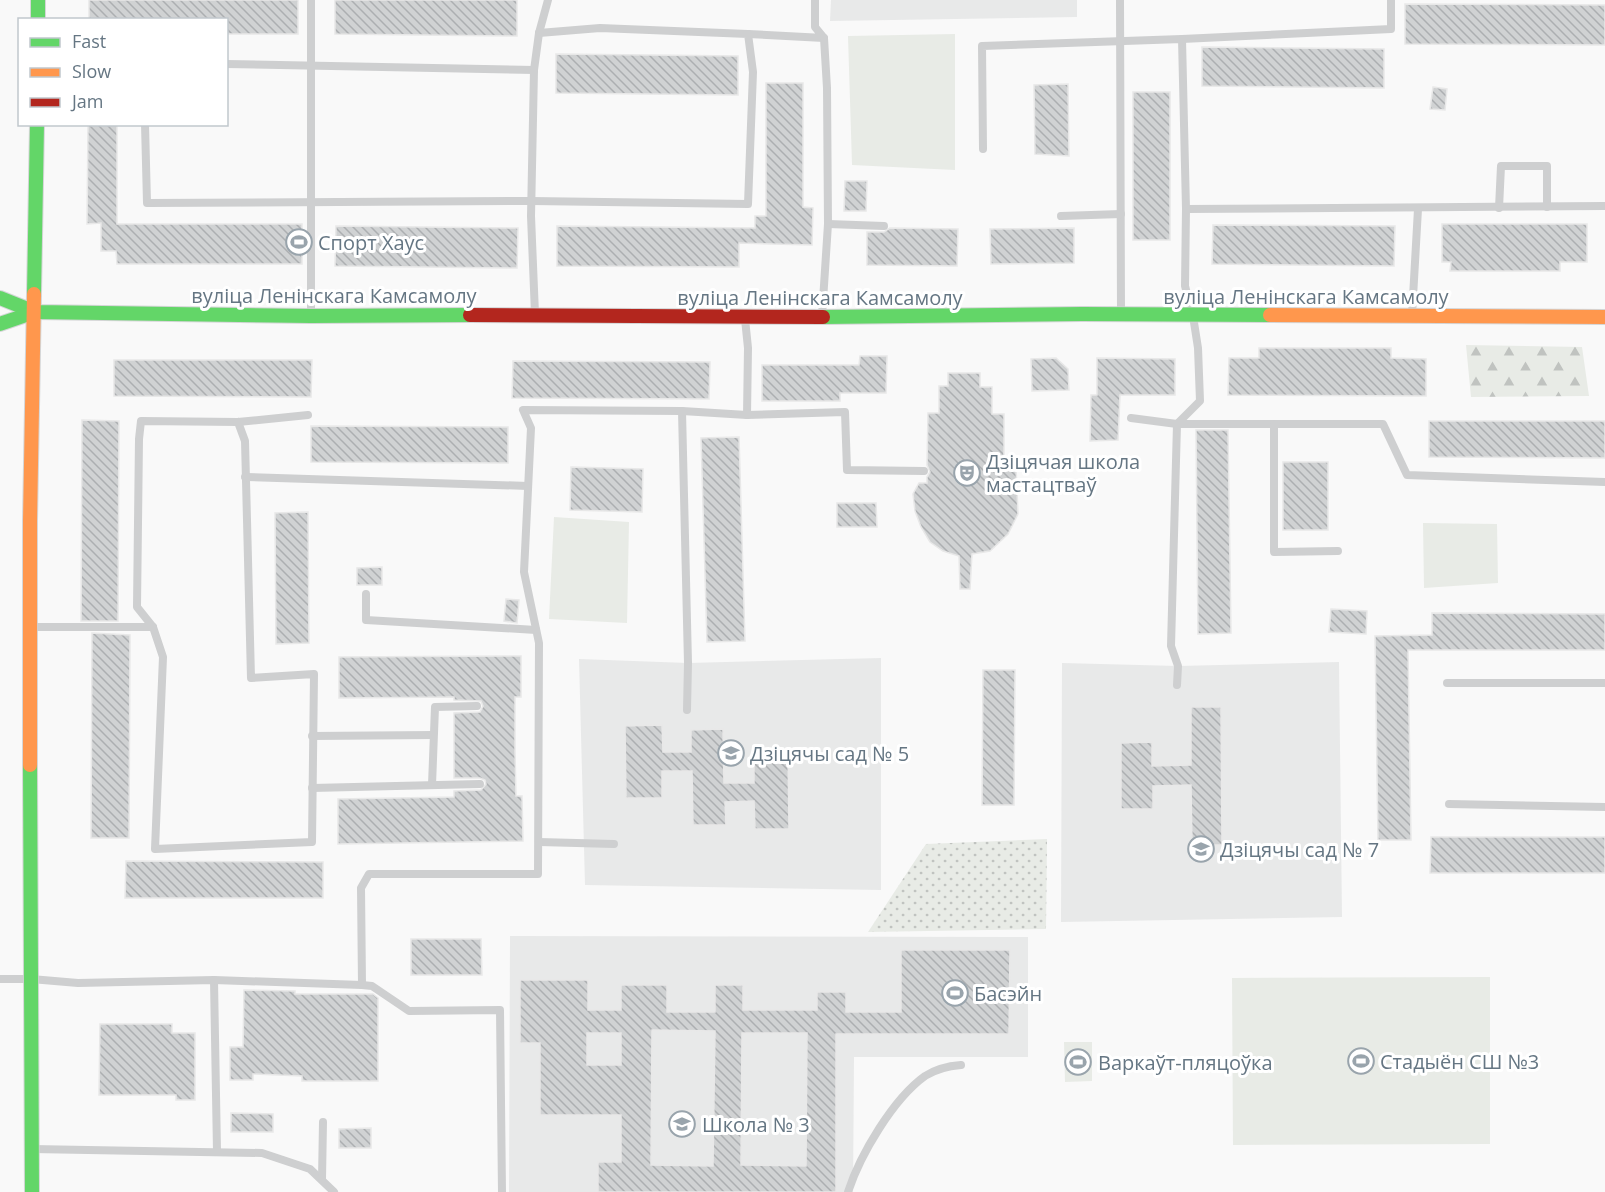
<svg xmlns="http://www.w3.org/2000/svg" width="1605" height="1192" viewBox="0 0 1605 1192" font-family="'Open Sans',sans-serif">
  <defs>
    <pattern id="grass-dots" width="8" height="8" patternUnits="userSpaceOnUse" patternTransform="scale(1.5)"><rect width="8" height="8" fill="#e8ebe6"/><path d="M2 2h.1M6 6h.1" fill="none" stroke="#c0c3c0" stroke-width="1.8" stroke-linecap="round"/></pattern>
    <pattern id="forest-firs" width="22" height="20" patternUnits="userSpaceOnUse" patternTransform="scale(1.5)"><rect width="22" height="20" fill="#e8ebe6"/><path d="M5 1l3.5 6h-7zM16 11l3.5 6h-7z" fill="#c0c3c0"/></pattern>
    <pattern id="building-back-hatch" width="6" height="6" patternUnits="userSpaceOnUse" patternTransform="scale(1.5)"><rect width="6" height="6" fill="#d0d2d3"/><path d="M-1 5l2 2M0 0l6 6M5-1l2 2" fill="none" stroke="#acafb1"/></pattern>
  </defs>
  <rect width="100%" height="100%" fill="#f9f9f9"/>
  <!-- built -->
  <g fill="#e8e9e9">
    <polygon points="831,0 1077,0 1077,17 830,21"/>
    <polygon points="881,658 881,890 585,885 579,659 688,663"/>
    <polygon points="1339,662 1342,917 1061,922 1062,663 1178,666"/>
    <polygon points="510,936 1028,937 1028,1057 854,1057 853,1192 509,1192"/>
  </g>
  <!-- grass -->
  <polygon fill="url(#grass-dots)" points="1047,839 1046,929 868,932 926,844"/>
  <!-- forest -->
  <polygon fill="url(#forest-firs)" points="1466,345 1582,347 1589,396 1471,397"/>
  <!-- green -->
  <g fill="#e8ebe6">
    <polygon points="955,34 955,170 852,165 848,36"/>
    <polygon points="554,517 629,522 627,623 549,619"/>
    <polygon points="1423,523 1497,524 1498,583 1424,588"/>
    <polygon points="1490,977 1490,1144 1233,1145 1232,978"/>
    <polygon points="1064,1042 1092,1042 1092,1081 1065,1082"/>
  </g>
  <!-- building -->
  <g fill="url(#building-back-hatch)" stroke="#e8e8e8" stroke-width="1.5" fill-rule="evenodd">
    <polygon points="89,0 298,0 298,34 226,34 226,20 89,20"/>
    <polygon points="335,0 517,0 517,36 335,34"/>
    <polygon points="1405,4 1605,5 1605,45 1405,44"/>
    <polygon points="1202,47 1384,49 1384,88 1202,86"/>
    <polygon points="556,54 738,56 738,95 556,93"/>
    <polygon points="766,83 803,83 803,207 813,208 812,245 739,243 739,267 557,266 557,226 755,228 755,216 766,216"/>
    <polygon points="1068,84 1069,156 1035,154 1034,85"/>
    <polygon points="1433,87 1447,89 1445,110 1430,109"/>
    <rect x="1133" y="92" width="37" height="148"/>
    <polygon points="88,124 117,124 117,224 302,224 302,264 117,264 116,251 101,251 101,223 87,224"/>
    <polygon points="845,181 867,181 866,211 844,211"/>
    <polygon points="1442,224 1587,224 1587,262 1560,262 1560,271 1450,271 1451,262 1442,262"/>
    <polygon points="1213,225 1395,226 1394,266 1212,264"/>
    <polygon points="336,226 518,228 517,268 335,266"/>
    <polygon points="890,228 958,229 957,266 867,265 867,232 884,232"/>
    <polygon points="1074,228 1074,263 991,264 990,229"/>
    <polygon points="1259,348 1391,348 1391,358 1426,359 1426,396 1228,395 1229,358 1259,358"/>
    <polygon points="860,356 887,356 886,393 840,393 840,401 762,401 762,365 859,365"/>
    <polygon points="1056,358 1068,369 1069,390 1032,391 1031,359"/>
    <polygon points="1097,358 1175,359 1175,395 1120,395 1118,440 1090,441 1091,395 1097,395"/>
    <polygon points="114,360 312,360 311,397 114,396"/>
    <polygon points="513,361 710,362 709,399 512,398"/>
    <polygon points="948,373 980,373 980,387 992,387 992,414 1004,414 1004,468 1016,467 1018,514 1008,534 990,551 972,554 970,589 960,589 959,556 943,551 930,542 921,527 915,511 913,494 919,483 927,483 927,477 930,472 927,465 928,413 939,413 939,386 948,386"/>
    <polygon points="82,420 119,421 118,621 81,621"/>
    <polygon points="1429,421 1605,421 1605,458 1429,457"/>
    <polygon points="311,426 508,427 508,463 311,462"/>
    <polygon points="1196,430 1228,430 1231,633 1198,634"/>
    <polygon points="739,437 745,641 707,642 701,438"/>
    <rect x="1283" y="462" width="45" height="68"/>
    <polygon points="571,467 643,469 642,512 570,510"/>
    <polygon points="837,503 876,503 877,527 837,527"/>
    <polygon points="308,512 309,643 276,644 275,513"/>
    <polygon points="382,567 382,585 357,585 357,568"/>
    <polygon points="506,599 519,600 517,623 504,621"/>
    <polygon points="1331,609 1367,611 1366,634 1329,632"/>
    <polygon points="1432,613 1605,614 1605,650 1408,650 1411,840 1378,840 1375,636 1432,635"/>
    <polygon points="92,633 130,635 129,838 91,838"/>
    <polygon points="521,656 521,697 515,697 515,751 516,796 522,796 523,841 338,844 338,799 454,797 454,791 481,790 486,784 485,780 480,778 454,778 454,713 480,712 483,706 481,701 454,700 454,697 339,698 339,657"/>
    <polygon points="983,670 1015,670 1014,805 982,805"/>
    <polygon points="1191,707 1221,707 1222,845 1192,845 1191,785 1153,786 1153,809 1121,809 1121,743 1152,742 1152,766 1191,765"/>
    <polygon points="662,725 663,752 691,752 691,730 723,729 724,783 754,783 754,751 788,751 789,829 755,829 754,801 725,802 726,825 693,825 692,771 662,771 662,798 626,798 625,726"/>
    <polygon points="1431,837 1605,837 1605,873 1430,873"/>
    <polygon points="126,861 323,862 323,898 125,898"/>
    <polygon points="411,939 481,939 482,975 411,975"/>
    <path d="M 901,950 L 1010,950 L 1009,1034 L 836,1034 L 836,1192 L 598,1192 L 598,1162 L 621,1162 L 621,1115 L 540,1115 L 540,1043 L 520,1043 L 520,980 L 588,980 L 588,1010 L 621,1010 L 621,985 L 667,985 L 667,1012 L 715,1012 L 715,985 L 743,985 L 743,1010 L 817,1010 L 817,992 L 846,992 L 846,1012 L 901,1012 ZM 652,1030 L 715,1031 L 713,1166 L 651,1165 ZM 587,1033 L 621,1033 L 621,1065 L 587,1065 ZM 742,1033 L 807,1033 L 806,1166 L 741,1165 Z"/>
    <polygon points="244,990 295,991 295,994 373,994 378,998 378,1081 302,1081 302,1076 253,1074 253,1080 230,1080 230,1047 243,1047"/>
    <polygon points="100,1024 172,1024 172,1033 195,1033 195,1100 176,1100 176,1095 99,1095"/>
    <polygon points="231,1113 273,1114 273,1132 231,1132"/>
    <polygon points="371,1128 371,1148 339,1148 339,1129"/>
  </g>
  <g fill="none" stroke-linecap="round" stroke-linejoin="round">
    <!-- fast casing -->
    <g stroke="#d5d6d7" stroke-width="16">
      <g id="fast">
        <polyline points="38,0 38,20"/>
        <polyline points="34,294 37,124"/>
        <polyline points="0,298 35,312 311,316 470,315"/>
        <polyline points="823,317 1082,314 1270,315"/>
        <polyline points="0,324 35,312"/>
        <polyline points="30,765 32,1192"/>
      </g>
    </g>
    <!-- slow casing -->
    <g stroke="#d5d6d7" stroke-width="16">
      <g id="slow">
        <polyline points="1270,315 1605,317"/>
        <polyline points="30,765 30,521 34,294"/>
      </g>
    </g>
    <!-- jam casing -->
    <g stroke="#d5d6d7" stroke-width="16">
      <polyline id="jam" points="470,315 823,317"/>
    </g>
    <!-- lane -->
    <g stroke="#cecfd0" stroke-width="8">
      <polyline points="1120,0 1121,314"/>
      <polyline points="748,34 824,38 815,27 815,0"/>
      <polyline points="1182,39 1391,29 1391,0"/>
      <polyline points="226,64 534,70"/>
      <polyline points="145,124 147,203 532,201 748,204 753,72 748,34 600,28 539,33"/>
      <polyline points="983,149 982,46 1182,39 1186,209 1185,286 1193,316 1198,348 1200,401 1177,424 1171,646 1178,666 1177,685"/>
      <polyline points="1499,208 1501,166 1547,166 1547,207"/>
      <polyline points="1186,209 1605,206"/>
      <polyline points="1061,216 1121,214"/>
      <polyline points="828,224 884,226"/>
      <polyline points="535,314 531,216 534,70 539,33 548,0"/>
      <polyline points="311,315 311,0"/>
      <polyline points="1412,315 1418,209"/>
      <polyline points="822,316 828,224 827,88 824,38"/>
      <polyline points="745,319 748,348 747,415"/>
      <polyline points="682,411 688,663 687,710"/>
      <polyline points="1131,418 1177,424 1383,424 1407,475 1605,482"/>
      <polyline points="238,422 245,441 251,678 314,674 312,842 155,849 163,657 153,627 137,607 139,439 141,421 238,422 308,415"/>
      <polyline points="1274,424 1274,552 1338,551"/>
      <polyline points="245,477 528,486"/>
      <polyline points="366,594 366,620 536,630"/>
      <polyline points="30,627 153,627"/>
      <polyline points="1447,683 1605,683"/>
      <polyline points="312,736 433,735"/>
      <polyline points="432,785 435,707 477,706"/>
      <polyline points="312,788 480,784"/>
      <polyline points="1449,804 1605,807"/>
      <polyline points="539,842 614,844"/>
      <polyline points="0,979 31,979 78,983 214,980 217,1151"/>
      <polyline points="214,980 362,985 361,888 369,874 538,874 539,643 524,572 531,428 523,410 682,411 747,415 845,412 847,470 924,471"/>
      <polyline points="362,985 372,986 409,1011 500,1010 502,1192"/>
      <polyline points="32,1149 262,1153 310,1169 334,1192"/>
      <polyline points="322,1179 323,1122"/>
      <path d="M 848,1192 C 860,1155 893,1099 925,1076 C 936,1069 948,1066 961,1065"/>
    </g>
    <!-- fast -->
    <use href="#fast" stroke="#63d668" stroke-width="14"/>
    <!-- slow -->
    <use href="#slow" stroke="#ff974d" stroke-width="14"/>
    <!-- jam -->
    <use href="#jam" stroke="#b3261e" stroke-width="14"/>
  </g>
  <!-- icons -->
  <defs>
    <g id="stadium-ring" transform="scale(1.35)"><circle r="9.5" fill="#fff" stroke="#99a4ac" stroke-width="1.5"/><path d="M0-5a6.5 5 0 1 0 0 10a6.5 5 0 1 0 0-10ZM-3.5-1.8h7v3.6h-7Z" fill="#99a4ac"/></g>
    <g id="theatre-ring" transform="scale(1.35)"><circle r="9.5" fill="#fff" stroke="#99a4ac" stroke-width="1.5"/><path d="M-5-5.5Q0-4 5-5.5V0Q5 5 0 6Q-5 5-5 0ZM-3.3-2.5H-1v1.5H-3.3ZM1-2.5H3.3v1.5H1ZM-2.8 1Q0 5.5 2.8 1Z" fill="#99a4ac"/></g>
    <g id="school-ring" transform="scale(1.35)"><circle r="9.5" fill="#fff" stroke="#99a4ac" stroke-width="1.5"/><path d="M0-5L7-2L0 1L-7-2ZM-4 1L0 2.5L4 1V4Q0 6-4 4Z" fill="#99a4ac"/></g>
  </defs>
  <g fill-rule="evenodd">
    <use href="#stadium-ring" x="299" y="242"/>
    <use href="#theatre-ring" x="967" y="473"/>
    <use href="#school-ring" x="731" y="753"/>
    <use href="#school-ring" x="1201" y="849"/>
    <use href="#stadium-ring" x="955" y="993"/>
    <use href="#stadium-ring" x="1361" y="1061"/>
    <use href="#stadium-ring" x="1078" y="1062"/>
    <use href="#school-ring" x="682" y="1124"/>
  </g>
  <g text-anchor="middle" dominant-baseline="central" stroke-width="6" stroke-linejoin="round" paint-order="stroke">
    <!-- poi labels -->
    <g font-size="20" fill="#657683" stroke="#fff" text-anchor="start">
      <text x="318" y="242">Спорт Хаус</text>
      <text x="986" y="461">Дзіцячая школа<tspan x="986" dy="23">мастацтваў</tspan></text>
      <text x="750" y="753">Дзіцячы сад № 5</text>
      <text x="1220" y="849">Дзіцячы сад № 7</text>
      <text x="974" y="993">Басэйн</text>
      <text x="1380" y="1061">Стадыён СШ №3</text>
      <text x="1098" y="1062">Варкаўт-пляцоўка</text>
      <text x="702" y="1124">Школа № 3</text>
    </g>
    <!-- street labels -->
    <g font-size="20" fill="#657683" stroke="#fff">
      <text x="334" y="295">вуліца Ленінскага Камсамолу</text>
      <text x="1306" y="296">вуліца Ленінскага Камсамолу</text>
      <text x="820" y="297">вуліца Ленінскага Камсамолу</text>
    </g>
  </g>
  <!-- legend -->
  <rect x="18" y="18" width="210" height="108" fill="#ffffff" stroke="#c1c8cd" stroke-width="1.5"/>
  <rect x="30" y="38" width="30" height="9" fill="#63d668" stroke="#c1c8cd" stroke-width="1.5"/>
  <text x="72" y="48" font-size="18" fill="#657683">Fast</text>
  <rect x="30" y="68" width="30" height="9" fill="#ff974d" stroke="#c1c8cd" stroke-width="1.5"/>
  <text x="72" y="78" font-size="18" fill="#657683">Slow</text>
  <rect x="30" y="98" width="30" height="9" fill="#b3261e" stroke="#c1c8cd" stroke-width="1.5"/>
  <text x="72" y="108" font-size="18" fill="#657683">Jam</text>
</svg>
